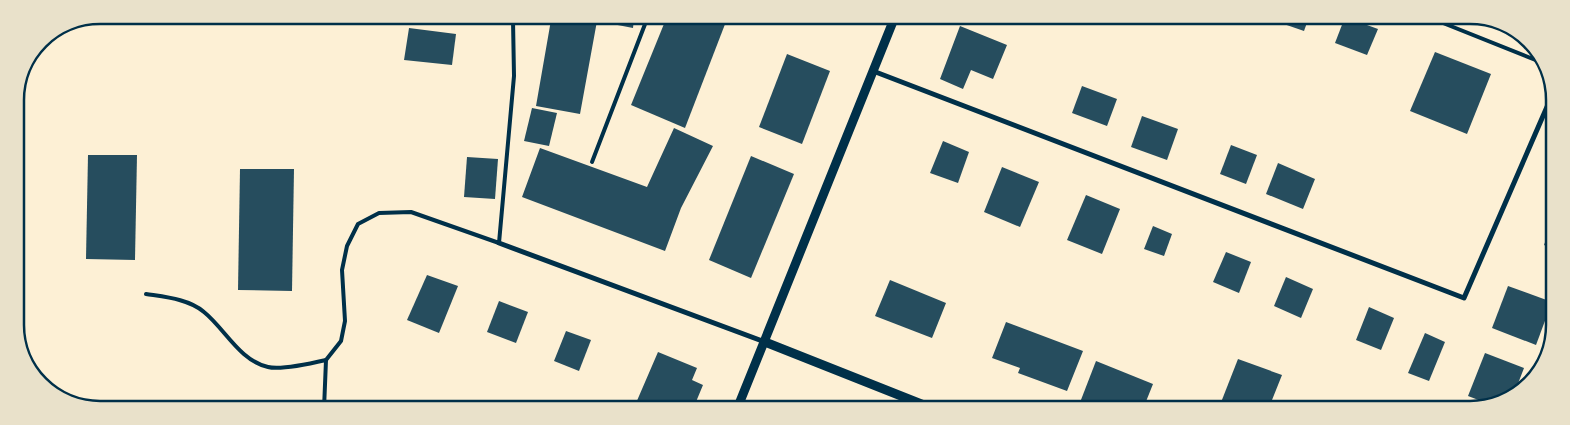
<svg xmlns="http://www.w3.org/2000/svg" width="1570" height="425" viewBox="0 0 1570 425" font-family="Commissioner,sans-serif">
  <rect width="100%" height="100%" fill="#fdf0d5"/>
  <!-- building -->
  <g fill="#264d5e">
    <polygon points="1279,17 1309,17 1304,31 1278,22"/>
    <polygon points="1345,17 1378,29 1367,55 1335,43"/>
    <polygon points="631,19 634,19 633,28 597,21 580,114 536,106 551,20"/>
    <polygon points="666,19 727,19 685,128 631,105"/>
    <polygon points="960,26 1007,45 993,79 971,70 963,89 940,79"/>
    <polygon points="409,28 456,34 452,65 404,60"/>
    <polygon points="1435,52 1491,74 1467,134 1410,111"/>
    <polygon points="787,54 830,71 802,144 759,127"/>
    <polygon points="1082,86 1117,99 1107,126 1072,113"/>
    <polygon points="532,108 557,113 549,146 524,141"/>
    <polygon points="1142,116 1178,129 1167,160 1131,147"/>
    <polygon points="674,128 713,146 681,208 665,251 522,197 540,148 647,187"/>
    <polygon points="943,141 969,152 958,183 930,173"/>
    <polygon points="1231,145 1257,155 1246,184 1220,174"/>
    <polygon points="88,155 137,155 135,260 86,259"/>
    <polygon points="751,156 794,174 751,278 709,260"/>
    <polygon points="467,157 498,159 495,199 464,197"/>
    <polygon points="1553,159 1553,179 1546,176"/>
    <polygon points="1278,163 1315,179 1303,209 1266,194"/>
    <polygon points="1002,167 1039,182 1020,227 984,212"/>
    <polygon points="240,169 294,169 292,291 238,290"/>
    <polygon points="1086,195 1120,209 1102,254 1067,240"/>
    <polygon points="1553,221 1553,249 1544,245"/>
    <polygon points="1153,226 1172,234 1164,256 1144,249"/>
    <polygon points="1226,252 1251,262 1239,293 1213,282"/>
    <polygon points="427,275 458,286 439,333 407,320"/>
    <polygon points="1286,277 1313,289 1301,318 1274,306"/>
    <polygon points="890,280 946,303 932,338 875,316"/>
    <polygon points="1508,286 1552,302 1536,345 1492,328"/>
    <polygon points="499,301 528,312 516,343 487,332"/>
    <polygon points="1369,307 1394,318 1381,350 1356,340"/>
    <polygon points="1006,322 1083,351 1067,391 1018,373 1020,368 992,358"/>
    <polygon points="566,331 591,340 579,371 554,361"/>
    <polygon points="1425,333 1445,342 1429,381 1408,373"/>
    <polygon points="658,352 697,368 692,380 703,385 693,409 649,409 636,403"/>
    <polygon points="1485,353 1524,368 1514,394 1489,404 1468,396"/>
    <polygon points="1238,359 1282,375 1268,410 1218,410"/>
    <polygon points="1096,361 1153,384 1143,409 1090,409 1079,405"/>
  </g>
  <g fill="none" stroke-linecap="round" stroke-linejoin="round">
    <!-- service -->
    <g stroke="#003049" stroke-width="4">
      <polyline points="1428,17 1543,63"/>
      <polyline points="592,162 647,19"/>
      <path d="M 146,294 C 165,297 189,299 204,312 C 225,329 240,361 268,367 C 280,370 313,363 326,360"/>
      <polyline points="324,409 326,360 341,341 345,321 342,270 347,246 358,224 379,213 411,212 499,243 514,76 513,20"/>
    </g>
    <!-- minor -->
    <g stroke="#003049" stroke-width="5">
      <polyline points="873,71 1464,298 1553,93"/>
      <polyline points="499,243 765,342"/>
    </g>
    <!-- tertiary -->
    <g stroke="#003049" stroke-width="9">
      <polyline points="765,342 934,409"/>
      <polyline points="737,409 894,19"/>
    </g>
  </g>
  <!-- crop -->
  <path d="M0 0H1570V425H0ZM100 24H1470A76 76 0 0 1 1546 100V325A76 76 0 0 1 1470 401H100A76 76 0 0 1 24 325V100A76 76 0 0 1 100 24Z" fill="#e9e1ca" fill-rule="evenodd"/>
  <path fill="none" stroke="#003049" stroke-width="2.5" d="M100 24H1470A76 76 0 0 1 1546 100V325A76 76 0 0 1 1470 401H100A76 76 0 0 1 24 325V100A76 76 0 0 1 100 24Z"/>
</svg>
